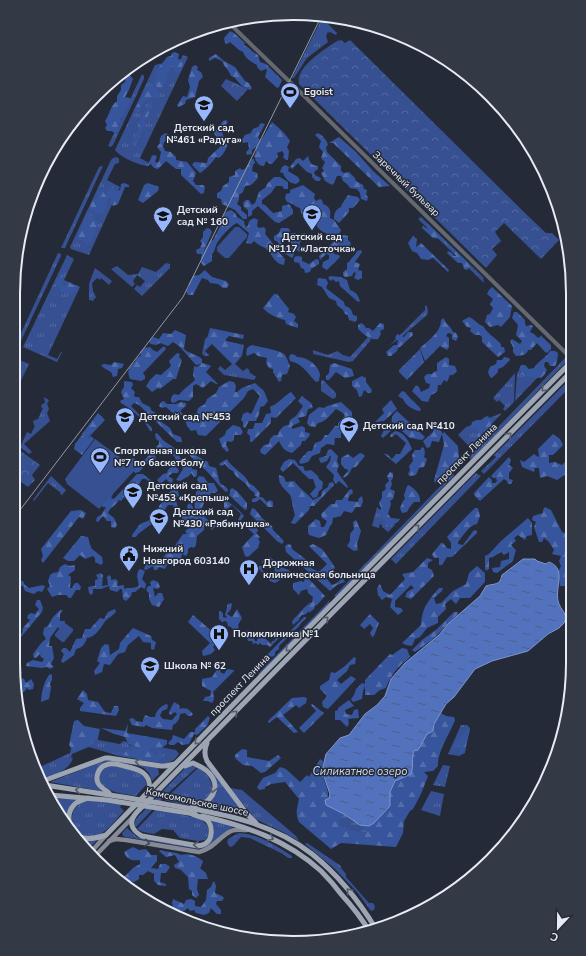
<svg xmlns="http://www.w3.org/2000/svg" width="586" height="956" viewBox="0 0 586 956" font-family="'Nunito Sans',sans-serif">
  <defs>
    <pattern id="grass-tufts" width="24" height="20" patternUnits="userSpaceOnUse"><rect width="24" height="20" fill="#365091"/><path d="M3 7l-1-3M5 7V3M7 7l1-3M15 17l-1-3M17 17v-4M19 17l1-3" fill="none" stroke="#5369a1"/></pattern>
    <pattern id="forest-firs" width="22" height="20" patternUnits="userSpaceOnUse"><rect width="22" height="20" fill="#37559d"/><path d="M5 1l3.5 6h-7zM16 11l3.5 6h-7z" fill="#546eab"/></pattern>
    <pattern id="wetland-marsh" width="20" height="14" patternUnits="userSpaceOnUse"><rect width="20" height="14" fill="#365091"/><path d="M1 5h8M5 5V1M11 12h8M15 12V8" fill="none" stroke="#5369a1"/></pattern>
    <pattern id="park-crowns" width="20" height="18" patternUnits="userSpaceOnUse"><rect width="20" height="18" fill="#365091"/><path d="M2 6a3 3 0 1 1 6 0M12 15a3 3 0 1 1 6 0" fill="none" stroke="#5369a1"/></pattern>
    <pattern id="water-ripples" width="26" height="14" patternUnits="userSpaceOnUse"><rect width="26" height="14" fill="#5272bd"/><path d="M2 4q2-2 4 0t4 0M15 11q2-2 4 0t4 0" fill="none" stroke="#4c5e89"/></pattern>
  </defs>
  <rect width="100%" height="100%" fill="#242a37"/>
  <!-- grass -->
  <g fill="url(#grass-tufts)">
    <polygon points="322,18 337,33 336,35 330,32 327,33 326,36 328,42 307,58 294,78 292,78"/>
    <path d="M 183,55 L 188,57 L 140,158 L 149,163 L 152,155 L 154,156 L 149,166 C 140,166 120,157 115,150 L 155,65 L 181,59 Z"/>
    <polygon points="142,74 144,76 144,79 113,145 111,147 108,146"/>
    <polygon points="117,157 119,159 119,163 115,164 107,180 120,187 89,255 71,249 70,247 111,160 113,158"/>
    <polygon points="103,166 65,248 61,248 99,167"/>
    <polygon points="421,217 483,277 484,283 418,219"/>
    <polygon points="58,253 61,254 61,256 19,345 16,344"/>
    <polygon points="67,255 74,259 64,280 80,287 48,355 57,359 61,352 62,352 57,362 23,347"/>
    <polygon points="166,263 170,264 170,268 142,296 134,289 137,285 140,287 145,281 137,275 133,281 135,284 132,287 111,269 117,266 128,275 138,274 142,267 156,272"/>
    <polygon points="95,268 112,281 109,285 101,278 100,280 97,278 92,283 93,291 96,297 93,301 89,300 89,284"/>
    <polygon points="425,305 427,306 428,312 427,315 399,339 390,345 425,310"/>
    <polygon points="207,337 244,345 242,356 235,364 243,371 247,368 250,371 249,372 256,377 254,380 224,375 218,369 220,366 225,370 232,364 212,344 205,351 209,355 208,356 205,356 202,354 205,339"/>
    <polygon points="368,337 371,338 370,341 353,361 349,362 313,354 313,350 328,355 337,351 343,355 350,357"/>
    <polygon points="15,358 29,364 15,393"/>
    <polygon points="565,358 568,360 567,361 471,460 469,457"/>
    <polygon points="520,369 540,375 515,401 517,373"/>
    <polygon points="515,373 514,402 505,411 503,409 505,406 499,400 497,402 493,398"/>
    <polygon points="572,377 572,385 484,474 481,471 496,457 494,455"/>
    <polygon points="44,397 49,400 47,404 49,409 47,413 50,421 24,444 32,452 29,454 16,444 21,445 27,432 31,434 35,426 34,425 33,421 38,419 43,408 41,407 42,404 45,403"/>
    <polygon points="502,413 470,447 458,435 466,427"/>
    <polygon points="453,473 454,476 336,597 334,596"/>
    <polygon points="476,473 481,476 396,564 391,559"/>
    <polygon points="51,476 66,490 62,495 60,494 61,493 48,483 34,501 33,500"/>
    <polygon points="377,507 395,525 388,532 382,527 382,525 380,524 379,528 372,526"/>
    <polygon points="330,600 329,604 259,675 258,674"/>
    <polygon points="461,725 467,725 470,728 465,753 459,756 448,754"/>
    <path d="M 75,732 L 97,736 L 98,740 L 120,744 L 123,741 L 127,742 L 129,745 L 139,747 L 142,744 L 176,750 L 179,754 L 174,760 L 165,764 L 119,756 L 89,747 L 72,754 L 71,758 L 73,758 C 69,771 53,776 41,778 L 34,765 L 42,766 L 70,753 Z"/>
    <polygon points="106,760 158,768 159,774 152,781 149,773 145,769 140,766 111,761 105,762 99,766 96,772 95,778 101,791 50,782"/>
    <path d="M 112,765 L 139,770 L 145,775 L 146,785 L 136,796 C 125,794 99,792 99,777 C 99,769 106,768 112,765 Z"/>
    <path d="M 208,765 L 245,814 L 245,815 L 202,808 C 219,799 221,779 206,766 Z"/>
    <polygon points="443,765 450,766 445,787 433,785"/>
    <polygon points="191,766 197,767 165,796 136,827 134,825 136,819 185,768"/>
    <path d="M 198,768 C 217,778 218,802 194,805 C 185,806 173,802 164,800 Z"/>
    <polygon points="230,788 242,790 296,836 299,841 283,832 255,819"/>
    <polygon points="431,791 444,794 440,816 421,810"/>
    <polygon points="52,798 78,799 73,803 68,826 89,841 97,840 88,850 71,833"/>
    <path d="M 88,800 L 122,804 L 120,807 L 124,811 C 117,818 110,828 102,833 C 76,847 57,810 88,800 Z"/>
    <polygon points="156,809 201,819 208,826 209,834 205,840 198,841 180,838 173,830 162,829 154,834 143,832 137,829"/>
    <path d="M 211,820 L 233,826 L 233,827 C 220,834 212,848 197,849 L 126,837 L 123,836 L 122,833 L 127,828 L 137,837 L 192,847 L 212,839 L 214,829 Z"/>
    <path d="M 239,833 C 259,834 276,846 292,856 L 292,858 L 288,858 L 283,854 L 250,838 L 241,837 L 234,845 L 231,847 C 227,845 227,843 228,839 Z"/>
    <polygon points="307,843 341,866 341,868 346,874 346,877 369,903 373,903 375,906 374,910 371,911 357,892 334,868 306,845 305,844"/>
  </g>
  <!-- forest -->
  <g fill="url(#forest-firs)">
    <path d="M 230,31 L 234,33 L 245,43 L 244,45 C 250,48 252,52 258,55 L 260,62 L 266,64 L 282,80 L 279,87 L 277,88 L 265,77 L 267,70 L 266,69 L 261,71 L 257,67 L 257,65 C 251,62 245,58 243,52 L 239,50 L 230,42 L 227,44 L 225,43 L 224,38 Z"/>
    <polygon points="175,52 179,54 178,59 181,61 183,64 179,72 176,73 173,66 170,66 168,72 165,75 167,78 162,89 158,88 154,84 155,77 157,75 155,71 161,65 167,57 171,56 172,53"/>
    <path d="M 216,54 L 224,61 L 235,67 L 245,81 L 249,83 L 252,88 L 250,90 L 241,85 L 234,77 L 231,76 C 229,70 224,67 222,61 L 215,58 L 209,61 L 209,58 Z"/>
    <polygon points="195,65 198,67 197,70 201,72 203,77 199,81 195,97 186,100 185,104 178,107 177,105 183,96 187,97 190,87 188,80 192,67"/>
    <path d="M 130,75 L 133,79 L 129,90 L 125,97 L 130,98 L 131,100 C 129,106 124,111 123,116 L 121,118 L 120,123 L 118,124 L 118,131 L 115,133 L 111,131 L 107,131 L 105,128 L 107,125 L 105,121 C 110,114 110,106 117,101 L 117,96 L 121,90 L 121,85 L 125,82 L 126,76 Z"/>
    <path d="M 151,85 L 155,87 L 157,91 L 160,92 L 158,98 C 149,99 141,100 140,111 L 137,113 L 134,110 C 137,107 145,91 146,87 Z"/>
    <path d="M 152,102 L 153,107 L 150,109 L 147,119 L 144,121 L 145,125 C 144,127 136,143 135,146 L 133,146 L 132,142 C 136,134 140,132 138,123 C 143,119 143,111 148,107 L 149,103 Z"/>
    <path d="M 226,120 L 228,122 L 222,129 L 223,136 L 228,142 C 227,148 224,154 219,158 L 216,157 C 213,162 204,171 200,173 L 192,165 L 194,162 L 207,163 L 208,158 L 223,144 L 223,141 L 217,138 L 214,133 L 223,121 Z"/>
    <path d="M 272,122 C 279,128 285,133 290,141 L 287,147 L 289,151 L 288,160 L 286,160 L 283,157 L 284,154 L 282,151 L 277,153 L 278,157 L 272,164 L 270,164 L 266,161 L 264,166 C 258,166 256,161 254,156 L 256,152 L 256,147 L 252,150 L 252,154 L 247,155 L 246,152 L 249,149 L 248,142 L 243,143 L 241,141 L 245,135 L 251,133 C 252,129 254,128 258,127 L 261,123 L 265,124 L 258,137 L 260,140 L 257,147 Z"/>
    <path d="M 166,133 L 169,135 L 168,140 L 164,142 L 163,146 L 165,151 L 171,152 L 176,157 L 176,160 L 187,162 L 196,173 L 193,181 L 196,185 L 203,185 L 205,187 L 204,193 L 201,194 L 181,175 L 181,169 L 176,169 L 166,161 L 158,169 L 154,168 L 149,162 L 154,155 L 155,155 L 157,157 L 155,161 L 157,163 L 159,161 L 161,152 L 157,147 L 160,143 C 159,138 161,135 166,133 Z"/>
    <path d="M 318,133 C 322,135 327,140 328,145 L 326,147 L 327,152 L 341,166 L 341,171 L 344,173 L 349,172 L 355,178 L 356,181 L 363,185 L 364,189 L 367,190 L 366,195 L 368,197 L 367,201 L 361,199 L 360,193 L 357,189 L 350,188 L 347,184 L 343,181 L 341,176 L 337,176 L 334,183 L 332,185 L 325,181 L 321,173 L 324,171 L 322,168 L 325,162 L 321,158 L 323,152 L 319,147 L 321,141 L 315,135 Z"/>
    <polygon points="339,137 356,152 373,171 390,186 379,187 333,143 329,143"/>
    <path d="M 308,156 C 310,163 311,165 318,166 L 318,169 L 314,172 L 315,175 L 321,178 L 320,181 L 316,181 L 312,177 L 312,174 L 307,172 L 298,163 L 292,169 L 290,167 L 296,159 L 300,158 L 303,161 Z"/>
    <polygon points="252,159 254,159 255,163 253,165 252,171 257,173 258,178 251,185 245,186 243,192 239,195 239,199 237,204 241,207 241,210 247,215 247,219 243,219 235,210 222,204 221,199 217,198 217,193 221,191 223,186 229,182 229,177 235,175 235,171 240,168 242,170 245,169"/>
    <path d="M 285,165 L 289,167 L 288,171 L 298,177 L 300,181 L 296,184 C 290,183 285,179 283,173 L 280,172 L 282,167 Z"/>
    <polygon points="274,177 280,177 288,182 288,189 284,189 282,186 276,186 271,193 262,200 262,204 265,205 273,213 282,211 282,206 289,204 293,210 293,214 279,223 275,222 258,206 252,211 252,215 248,217 248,210 244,207 243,203 246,200 249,200 252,205 255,203 259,192 266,187 267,184"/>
    <polygon points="124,183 129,185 129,187 125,187 118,204 113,206 110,202 112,199 107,197 107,191 113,186 116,191 120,190 121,184"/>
    <polygon points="148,183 159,187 158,191 143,203 138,200 144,185"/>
    <path d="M 303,185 L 315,194 L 314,198 L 316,201 L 320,199 L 322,200 L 323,204 C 330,206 331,211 330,218 L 334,220 L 341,230 L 339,235 L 334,236 L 332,240 L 329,239 L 326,233 C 319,230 317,228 315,221 L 318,216 L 316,214 L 312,219 L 308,219 L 301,213 L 300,208 C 295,207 293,203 287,202 L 285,198 L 286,194 L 290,193 L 290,190 Z"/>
    <polygon points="102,190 108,199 104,212 99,215 90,211 91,204 93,200 97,199 98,191"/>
    <path d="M 348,195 L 358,197 L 360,200 L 353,208 L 349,208 L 349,212 L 339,223 L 334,219 C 334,213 336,209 341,207 L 342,204 Z"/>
    <path d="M 231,210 L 235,213 L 237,217 L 244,221 L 245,227 L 248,226 L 249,221 L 254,218 L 258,220 L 257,226 L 259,228 L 264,227 L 266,230 L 265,234 C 273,242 277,251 285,259 L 284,265 C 274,264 272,253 265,248 C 261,246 257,244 254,241 L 251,244 L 246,243 L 249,233 L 237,223 C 232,225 217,240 216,246 C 214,250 215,251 212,254 L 212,261 L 204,266 L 201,263 L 201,257 L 202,254 L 197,254 L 196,250 L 200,248 L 202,243 L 200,241 L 203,237 L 203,232 L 207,228 L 210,229 L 212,232 L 203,253 L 210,241 L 213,240 L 221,225 L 220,220 C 223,215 226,211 231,210 Z"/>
    <polygon points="87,212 98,221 98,226 92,242 87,244 77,238"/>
    <path d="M 427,223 L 467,262 L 470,267 L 467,270 L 464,269 L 462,263 L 458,263 L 447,253 L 448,251 L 452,253 L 454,256 L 456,256 C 453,249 446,245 441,239 L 433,238 L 422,228 L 423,226 L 428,229 Z"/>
    <polygon points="281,228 288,228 290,230 289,234 285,232 284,237 281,240 285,246 293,247 295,251 293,257 292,258 284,253 282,250 278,247 278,242 274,240 274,236 279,233"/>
    <polygon points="291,233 296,233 297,237 300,237 301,234 305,233 307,237 301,240 299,246 304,248 303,251 300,252 296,250 298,247 292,245 290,239"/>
    <polygon points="343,235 348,236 348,240 351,243 350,246 346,249 340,247 339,250 334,251 334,254 339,255 340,257 327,270 322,267 323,262 329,259 329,255 326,254 320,260 319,256 334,241 336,237"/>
    <polygon points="413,236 417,239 416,247 421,243 449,270 448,272 433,258 428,260 421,259 417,253 412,251 408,243"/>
    <path d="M 361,250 L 362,252 L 355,262 L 360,264 L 358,270 L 362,271 L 362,278 L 358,280 L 354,278 L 356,273 L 354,272 L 352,276 L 345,277 L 343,275 L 343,272 L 347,269 L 347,263 L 349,262 C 351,258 355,256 357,251 Z"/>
    <polygon points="296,256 302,257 302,261 309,264 316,259 319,260 319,264 311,269 310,272 305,273 304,269 301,268 299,263 294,262 294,258"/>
    <polygon points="205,270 212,277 226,281 229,284 227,288 223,288 218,284 210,283 208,280 202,278 193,295 188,295 186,291 189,287 189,283 193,276 199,275"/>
    <path d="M 61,276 L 64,278 L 62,285 L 65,286 L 67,283 L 70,282 L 72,285 L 77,285 L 78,290 C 71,295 68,295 60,291 L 60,288 L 56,284 L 57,279 Z"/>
    <path d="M 330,276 L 341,277 L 347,280 L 350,290 C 356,292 358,295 360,301 L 358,302 L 340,286 L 339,281 L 336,282 L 333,279 L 331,281 L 328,278 Z"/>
    <path d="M 318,278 L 326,279 L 328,283 L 326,288 L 344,302 L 345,306 C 350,307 352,310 353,315 L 357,316 L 357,320 L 355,322 L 349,320 L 348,315 L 345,314 L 343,310 L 337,305 L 336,301 L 329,298 L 322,287 L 317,285 Z"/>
    <polygon points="492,287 512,306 510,317 501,327 498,325 490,327 485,322 487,315 490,314 493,308 490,304 493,299 487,294 489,290"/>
    <path d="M 274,294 L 277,294 L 289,309 L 288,312 L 294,314 L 296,317 L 294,321 L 298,324 L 298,328 L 286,324 L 285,320 C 277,318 268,314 263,308 Z"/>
    <path d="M 514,312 L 517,312 L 525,320 L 525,323 L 526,326 L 531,325 L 533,326 L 530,332 L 534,334 L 538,338 L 541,336 L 551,345 L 551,349 L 547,353 L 545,352 L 537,343 L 531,350 L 528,350 C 526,356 522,355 516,356 L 513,352 L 513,347 L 510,341 L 512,339 L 520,344 L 522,341 L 516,335 L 518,325 L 512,318 Z"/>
    <path d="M 469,317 C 476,320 477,324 483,326 C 488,334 494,337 501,344 L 501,347 L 504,347 L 505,352 L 498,357 L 482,342 L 482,337 L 480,335 L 475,335 L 470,331 L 471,328 L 467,327 L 462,321 Z"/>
    <path d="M 444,318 C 445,324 451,326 453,332 L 456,333 L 458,337 L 456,341 L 452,339 L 452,334 L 448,333 L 446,336 L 449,338 L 449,347 L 447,350 L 440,346 L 425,361 L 420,348 C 429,340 441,332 441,320 Z"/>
    <path d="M 361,323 L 364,325 L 366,328 L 369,328 L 373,331 L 380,323 L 384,324 L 384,329 L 380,331 L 381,334 L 378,339 C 370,341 364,334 358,329 L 358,325 Z"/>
    <polygon points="210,328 244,335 243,339 229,336 226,339 226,341 239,344 243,347 241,355 234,364 211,343 205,350 204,350"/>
    <path d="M 175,330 L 186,335 L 184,349 C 190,354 196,354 202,359 L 202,363 L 209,365 L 211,366 L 206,372 L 218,384 L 216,384 L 211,381 L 203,388 L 196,384 L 193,386 L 193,397 L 189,401 L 179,400 L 174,403 L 171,402 L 171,398 L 174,394 L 179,395 C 183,389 189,386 195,380 L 193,375 L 194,366 L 197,367 L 201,364 L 196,365 L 179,346 L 173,342 L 168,346 L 160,343 L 156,345 L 151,344 L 149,342 L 153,337 L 159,339 L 163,333 L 171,334 Z"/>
    <polygon points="408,332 412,332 413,335 400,347 398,348 397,351 391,356 388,356 386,352 394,345 397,345 398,340 395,338 397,334 404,337"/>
    <path d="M 252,345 C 260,347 279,350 284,354 C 287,357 288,362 290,366 L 287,374 L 282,375 L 281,381 L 279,382 L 273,372 L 273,369 L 269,368 L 266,363 L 267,358 L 258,356 L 254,353 L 247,356 L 246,354 L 247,348 Z"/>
    <path d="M 164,346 L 166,349 L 143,373 L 145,376 L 145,379 L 141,381 L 130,379 C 127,371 128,367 135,362 L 136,359 L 141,355 L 140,352 L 144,348 L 150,347 L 153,350 L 157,352 Z"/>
    <polygon points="420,349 424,362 407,380 399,372 399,370"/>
    <path d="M 550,351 L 555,351 L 558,353 L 557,362 L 555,366 L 550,366 L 548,362 L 545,362 L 544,366 L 547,370 L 545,374 L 541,378 L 527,377 L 522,374 L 522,371 L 519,369 L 521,365 L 525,365 L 529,369 L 534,368 C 539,360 546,358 550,351 Z"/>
    <polygon points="177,353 180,354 179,357 182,360 176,379 173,379 160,389 158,388 152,392 146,386 150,380 156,374 161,375 171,366 169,361"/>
    <path d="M 291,354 L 295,355 L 297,357 C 306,356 318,365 320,374 C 320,376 319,379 319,381 L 316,382 C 308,374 302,363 290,361 L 289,357 Z"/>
    <polygon points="446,357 449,359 449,365 455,366 457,371 453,375 450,375 447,382 444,380 441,385 438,385 437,392 431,395 428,402 422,401 412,391 416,385 419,387 421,392 429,388 430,384 426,383 424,377 427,374 432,374 434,372 437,371 437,363"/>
    <polygon points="504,357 509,358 510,360 503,367 498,369 498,372 492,378 490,377 488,372 490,367 496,364 497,360 502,360"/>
    <polygon points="114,362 124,364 122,368 118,369 117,376 113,377 111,372 104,368 101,365 104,364 111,365"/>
    <polygon points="334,363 352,369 354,376 345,378 336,372 329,380 326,380 326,376 329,373 330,365"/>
    <polygon points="362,376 366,378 366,382 372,390 371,393 368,393 364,390 362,396 359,397 357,390 352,386 352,381"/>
    <path d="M 124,381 L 132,382 L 133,385 L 131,388 L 135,392 L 134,395 L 135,397 L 139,397 L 142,403 L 150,407 L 151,410 L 160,416 L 160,421 L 170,428 L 173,434 L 181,437 L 182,442 L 177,442 L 139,405 L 134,403 L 131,406 L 152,428 L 152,431 L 150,431 C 145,420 131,409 121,403 L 120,401 L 124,399 L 121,392 L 124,387 Z"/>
    <path d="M 229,381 L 234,382 L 236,386 L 235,392 L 237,392 L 242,388 L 255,383 L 264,391 L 268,401 L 264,406 L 260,407 L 259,414 L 256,421 L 249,421 L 245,428 L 243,427 L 243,422 L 241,420 L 243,414 L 247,412 L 251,414 C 255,408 256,402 260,396 L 253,389 L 248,391 L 244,398 L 206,436 L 198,435 L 196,430 L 191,431 L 187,426 L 185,420 L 190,418 L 193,414 L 197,413 L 198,408 L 205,404 L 207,399 L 216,393 L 219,387 Z"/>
    <path d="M 402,391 L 405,392 C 409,398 416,403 421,409 L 420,411 C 413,410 406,406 403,399 L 398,396 Z"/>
    <path d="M 291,392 L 296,398 L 276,418 L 271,417 L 271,423 L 252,442 L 250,442 L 250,436 L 247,433 L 248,429 L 253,429 L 255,423 L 262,423 L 266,414 L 271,413 L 270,407 C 280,403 283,396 291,392 Z"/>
    <path d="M 302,396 L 311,403 L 313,408 L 308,409 L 306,416 L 298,418 L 300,422 L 292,426 L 292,429 L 302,426 L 305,428 L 305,432 L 309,433 L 310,435 L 305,441 L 302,441 L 301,445 L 292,453 C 285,451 282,448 279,441 L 265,455 L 261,453 L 260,450 L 264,445 L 269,444 L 270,439 L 274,435 L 278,435 C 279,430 283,425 289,425 L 290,420 L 296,416 L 303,406 L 298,401 Z"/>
    <polygon points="391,400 397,409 384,421 375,422 384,413 382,409"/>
    <polygon points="164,401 167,404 176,404 181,402 186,403 186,406 180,411 183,414 177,417 166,407 162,408 159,406 161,402"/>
    <path d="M 341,402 L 352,412 L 352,420 L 347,426 L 350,430 L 345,436 L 341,432 L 341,438 L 335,438 L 334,445 L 327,444 L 321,448 L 320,453 L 312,456 L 308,462 L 301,464 L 299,462 C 301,457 305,455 308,451 L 312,451 L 315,443 L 321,441 L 325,435 L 328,435 L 335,426 L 338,426 L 338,423 L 345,416 L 343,413 L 336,409 C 331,414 326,422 318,423 L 315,427 L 309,426 L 307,423 L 309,415 L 319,407 L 324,408 L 327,406 Z"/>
    <path d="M 397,411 L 425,437 L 422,440 L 410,438 L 396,426 L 383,438 L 381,436 L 384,430 L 392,424 C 391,418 392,415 397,411 Z"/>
    <polygon points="98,413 105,420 88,438 91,436 94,439 82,455 74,449 75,444 82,435 87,438 82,434"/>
    <polygon points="488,416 492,422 492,425 487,432 482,431 481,436 479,439 477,436 479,432 476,428 473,428 471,426 472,422 477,420 481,420 485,417"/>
    <polygon points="429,422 433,422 442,432 442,434 444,432 458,446 459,458 435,483 434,480 444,445 442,434 439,442 432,441 430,447 427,448 423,441 433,432 433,429 429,426"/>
    <polygon points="233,425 240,427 243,432 241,435 234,435 234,440 231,442 227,441 226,445 229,450 227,452 222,447 219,439 225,435 226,431"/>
    <path d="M 395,431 C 404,432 409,441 412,449 L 396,464 L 384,454 L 387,454 L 392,459 L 396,454 L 400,454 L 406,443 L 396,434 L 392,437 L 390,437 L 391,434 Z"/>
    <path d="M 157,433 C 160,436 163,441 167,443 C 175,448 177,449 180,458 L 191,465 L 192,469 L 197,470 L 197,476 L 194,477 L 191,473 L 189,476 L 180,481 L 176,480 L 183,469 L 181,464 L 177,464 L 176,467 L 179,470 L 178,473 L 173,473 L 168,476 L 173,479 L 172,483 L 170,483 L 166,479 L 162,483 L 160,483 L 157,480 L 163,474 L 167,473 L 168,470 L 176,462 L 175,457 L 166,450 L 160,455 L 156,454 L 155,455 L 156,459 L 151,465 L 144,463 L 142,465 L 143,468 L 139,472 L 135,473 L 131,467 L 126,464 L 128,460 L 133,458 L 141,464 L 159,444 L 159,441 L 156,439 L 155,434 Z"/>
    <polygon points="553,434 560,439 563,445 553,455 549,455 549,463 555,462 562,465 572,455 572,470 557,480 547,476 540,478 539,468 535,468 534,472 522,467 520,460 524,462 534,454 538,457 539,456 538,449"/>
    <path d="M 193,447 L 196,451 L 197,456 L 208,462 L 209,466 L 216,468 L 220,483 L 227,488 L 228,491 L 226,492 C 221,488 217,483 213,478 C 205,468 194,462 186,451 Z"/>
    <polygon points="422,447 424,448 425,453 424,457 427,459 424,467 419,468 416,475 410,476 408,474 410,470 409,466 413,461 412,455 415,450 420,450"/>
    <path d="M 331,449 L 338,456 L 337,461 L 339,465 L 337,471 C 340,477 345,481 348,487 L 347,488 L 339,481 L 336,484 L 333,480 L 334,475 L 326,467 L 330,461 L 331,456 L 330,456 L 327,461 L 322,463 L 320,462 L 319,458 L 326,456 L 328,450 Z"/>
    <polygon points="360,453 363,454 365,456 356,467 352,468 349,474 344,478 343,477 348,471 347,469 345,469 341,464 341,458 348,454 353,458"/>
    <polygon points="509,457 511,460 509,465 513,468 509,473 509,479 513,480 511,484 508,484 507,481 504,479 480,501 474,495 474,493 489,477 492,480 492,483 495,483 497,481 496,478 493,478 491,476"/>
    <path d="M 227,459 C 232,469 245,473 249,483 L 254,486 L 260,493 L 259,497 L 262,497 L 267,502 L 270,500 L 273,502 L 273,507 L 268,507 L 260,499 L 256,502 L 252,502 L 252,499 L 258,497 L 255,496 L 254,492 C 249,490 248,486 245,483 C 240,479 235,477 233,471 L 229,469 L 225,464 L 221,466 L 219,464 L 222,462 Z"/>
    <polygon points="289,459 295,460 299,466 303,466 305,471 311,470 318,476 319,479 323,482 322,489 319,491 317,497 313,498 310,494 316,487 313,479 309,479 293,463 283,472 280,469 284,462"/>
    <polygon points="390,472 393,473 393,478 391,481 392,484 390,489 395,491 393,499 390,501 391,504 388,514 391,518 400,519 398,522 389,527 386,524 379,513 381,508 379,503 382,498 382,492 386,489 385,485 389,481 387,476"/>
    <path d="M 137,474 L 143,474 L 158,486 L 158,490 L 155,491 L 152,489 L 151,484 L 146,479 L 142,479 L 137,488 L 126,495 L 121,501 L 119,500 C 116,506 110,507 108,513 L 114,518 L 117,525 L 115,528 L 111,527 L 111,521 L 107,521 L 103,516 L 98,522 L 96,521 L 97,517 L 101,515 L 106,507 L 103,507 L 100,504 L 114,492 L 111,498 L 114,499 Z"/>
    <path d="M 279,475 L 284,477 L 286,482 L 294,481 C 300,489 307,493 313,500 L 321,496 L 322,491 L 328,487 L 329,483 L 333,482 L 334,485 L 314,506 L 310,506 L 309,510 L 295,524 L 291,523 L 295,515 C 293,510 292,498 290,495 C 284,488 278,485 279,475 Z"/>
    <path d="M 199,476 L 204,477 L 208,483 L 214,483 L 218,491 L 215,493 L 211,493 L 210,498 L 205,500 L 202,508 L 203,511 L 202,514 L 209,521 L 213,520 L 218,522 L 216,526 L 212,530 L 206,524 L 204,526 L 204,530 L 197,536 L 196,545 L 194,548 L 191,547 L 188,549 L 188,553 L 186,556 L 182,554 L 181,560 L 171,564 L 168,563 L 165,569 L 159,567 L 157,570 L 154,570 L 153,566 L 146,570 L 144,569 L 148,557 L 152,559 L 151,562 L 154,565 L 157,560 L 163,558 L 170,547 L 174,547 L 183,534 L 187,534 L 185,531 L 190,527 C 184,524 180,516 175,512 L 173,505 L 168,505 L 164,511 L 159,512 L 154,522 L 138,534 L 136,537 L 132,537 L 132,535 L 140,524 L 150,520 L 149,515 L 158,511 L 159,506 L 166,497 L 166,494 L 170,492 L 173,488 L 178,491 L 179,496 L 175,498 L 178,507 L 185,515 L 188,504 L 191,503 L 194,510 L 195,510 C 194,501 194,493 200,486 L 197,479 Z"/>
    <path d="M 409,485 C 415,490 421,494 420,502 L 414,502 L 409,508 L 407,512 L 402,513 L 400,508 L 403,501 L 405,499 L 404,495 L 407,486 Z"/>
    <polygon points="232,488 237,491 247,503 247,509 245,510 229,495 230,493 230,490"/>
    <polygon points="352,489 353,493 349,496 348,501 358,502 359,498 362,496 363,501 361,507 356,507 352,513 344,511 341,516 333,518 332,524 330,526 326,535 319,538 309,535 308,532 308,526 316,519 320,521 321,527 324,527 327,521 322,518 321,514 331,504 335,504 336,500 342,500 349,490"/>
    <path d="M 220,494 C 228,503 236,506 244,516 L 240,521 L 238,520 L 241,514 L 232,505 L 226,510 L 224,508 L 224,502 L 215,499 L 210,503 L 210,500 L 215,495 Z"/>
    <path d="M 545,507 L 551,510 L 562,532 L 567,534 L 568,536 L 565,540 L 568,544 C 565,557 565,569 567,582 L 571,582 L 571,586 L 560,586 L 558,572 L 561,566 L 559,561 L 561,556 L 552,554 L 554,550 L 549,542 L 544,538 L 542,542 L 539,542 L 534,527 L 536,522 L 532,520 L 533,516 L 543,513 L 543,510 Z"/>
    <polygon points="252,508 255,509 262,518 272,526 273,530 284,541 282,544 277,541 250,514"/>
    <path d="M 475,508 L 478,508 L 480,516 L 477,524 C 469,525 463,536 458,542 L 458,544 L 463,545 L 474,530 L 477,531 L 477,533 L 452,557 L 447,557 L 442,565 L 439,565 L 439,558 L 434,558 L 432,554 L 441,543 L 443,543 L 447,548 L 451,549 L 451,543 L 447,537 C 456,527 465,518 475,508 Z"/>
    <polygon points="81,510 86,513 83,519 79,517 43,563 41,560 43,556 41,549 71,511"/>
    <polygon points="528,518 532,523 532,535 527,536 525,540 518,535 514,538 516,541 511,545 516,550 513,561 497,573 493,572 492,568 500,567 501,561 509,559 509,552 504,555 501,552 493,557 489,558 489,569 486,571 485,568 485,556 489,554 501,541"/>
    <polygon points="356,520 361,531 357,544 358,550 354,551 347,546 350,541 350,534 354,529 353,522"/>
    <polygon points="251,523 256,526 258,531 256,533 260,537 258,540 260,541 258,548 248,557 245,556 242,547 254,534 245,526"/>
    <polygon points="81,536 88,537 91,548 102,557 103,563 101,565 95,562 95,558 93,556 85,559 80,555 74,561 68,561 63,558"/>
    <path d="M 288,544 L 291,545 L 292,549 L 304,558 L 311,564 L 311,568 L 317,571 L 320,571 L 327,564 L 309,546 L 313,544 C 316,546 319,547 322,549 C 324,551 334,565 335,568 L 326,578 L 332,585 L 335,584 L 343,578 L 345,582 L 337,585 L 330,591 L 286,552 L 285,546 Z"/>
    <polygon points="270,557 276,562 277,566 289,570 290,572 280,580 275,583 270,581 258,568 259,566 264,566 263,568 261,569 268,575 274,576 275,568 270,566 269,562 264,563 261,562 265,559"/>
    <polygon points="427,558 433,560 428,563 428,568 432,570 434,576 411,599 405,597 407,592 414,588 411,585 395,601 395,607 401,608 403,611 398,615 390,607 392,599 386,597 382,600 378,595 377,588 380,584 383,591 390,595 405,579 402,574 413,572"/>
    <polygon points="65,564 69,566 75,565 75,570 68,575 71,577 70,588 72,588 75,583 78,583 81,587 80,590 76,590 71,598 69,598 66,595 58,595 52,597 47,589 50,586 48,581 50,575 53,573 58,572 60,567"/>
    <path d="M 477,566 L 485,573 L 485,582 L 470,598 L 460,598 L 456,604 L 451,599 L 445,604 L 446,609 L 438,617 L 438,623 L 427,628 L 420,637 L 415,639 L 412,646 L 406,645 L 402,643 L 421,625 C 422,607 429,600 439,588 L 443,588 L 442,591 L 434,598 L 436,604 L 441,603 L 453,591 L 466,584 L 469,573 Z"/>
    <path d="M 140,569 L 145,571 L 142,579 L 146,584 L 145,589 L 141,587 L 135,592 L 132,592 L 131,596 L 126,601 L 123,599 L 122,589 L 120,589 L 117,592 L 110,590 L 109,586 L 101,589 L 93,589 L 93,593 L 91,595 L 89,593 L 88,587 L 95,586 L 95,580 L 98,579 L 96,575 L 101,573 L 103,575 L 102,586 L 108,585 L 107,577 L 109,575 L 111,577 L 111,580 L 116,579 L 118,582 L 117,586 L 124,585 L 124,589 C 129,587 132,589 139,586 L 137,576 L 138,571 Z"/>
    <path d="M 305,575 L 325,596 L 317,605 L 314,606 L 315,608 L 309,613 L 309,611 L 306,614 L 302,615 L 300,617 L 299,620 L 293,625 L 292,621 C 298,615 305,605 312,602 L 313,597 L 308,593 L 307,589 L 301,591 L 299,595 L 293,589 L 293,583 L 301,581 L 304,582 Z"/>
    <polygon points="153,580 158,582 160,587 158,589 153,588 155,597 158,593 162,593 164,599 159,607 152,605 149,599 149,593 146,590 148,586 151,586 150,582"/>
    <polygon points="19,581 23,581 25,585 29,588 43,585 45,587 42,592 38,591 34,594 25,591 23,586 15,586 14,584"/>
    <polygon points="37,600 40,600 43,608 42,612 16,643 13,640 16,634 22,634 23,628 30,620 27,618 28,615 31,613 35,614 39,609 35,605"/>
    <polygon points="230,603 232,604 231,609 227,614 232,617 237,609 242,618 238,625 239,631 234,631 231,627 228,626 227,622 225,621 222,622 219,619 219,611 221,611 223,614 223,617 226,618 227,617 225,615 227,608 227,605"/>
    <path d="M 115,609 L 116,612 C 113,615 109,618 106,620 C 101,627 96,637 87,638 C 85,644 82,648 76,649 L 74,655 L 63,663 L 61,661 L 64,654 L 61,651 L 63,648 L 66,648 L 70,652 L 76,639 L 82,638 L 85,629 L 90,629 L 100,618 L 104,619 L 108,612 Z"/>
    <polygon points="60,610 63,610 60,614 60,621 65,621 64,629 61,631 58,627 50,638 49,646 52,646 54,658 51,664 54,667 50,669 47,667 42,668 26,666 27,663 33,660 42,662 44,659 41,657 40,654 36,658 34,658 33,654 42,642 46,639 43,634 44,628 48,626 53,617"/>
    <polygon points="454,612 458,612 457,615 432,640 415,652 412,650 422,640 437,629"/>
    <polygon points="370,614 379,623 374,636 372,637 370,633 373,628 370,624 364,629 360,625"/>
    <path d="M 193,615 L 214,633 C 219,634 225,638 224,645 L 216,643 L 213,647 L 215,650 L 211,654 L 203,656 L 202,651 L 210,643 L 188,622 Z"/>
    <path d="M 304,617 L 306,617 L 306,619 C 300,622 300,628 293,631 L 292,635 L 290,635 L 279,646 L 279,649 L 275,652 L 275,655 L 272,657 L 267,655 Z"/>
    <polygon points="133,628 151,636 152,640 156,642 154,650 151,649 151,643 143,642 139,636 128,645 125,652 118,654 110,665 104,664 102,672 95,675 94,671 100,663 97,661 101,648 105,644 109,645 110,655 119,649 120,643"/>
    <polygon points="248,630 251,632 255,641 257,641 258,636 263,636 271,644 272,641 274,641 276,637 279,636 279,633 285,631 284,636 280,637 270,647 267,645 262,645 260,643 258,645 256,643 253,644 252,641 248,641 245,632"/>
    <path d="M 402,648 L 407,649 L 410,657 C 398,667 391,674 386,688 L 380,690 L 374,695 L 365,695 L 365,686 L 363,691 L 362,699 L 353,702 L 351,699 L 354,695 L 356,689 L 362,683 L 365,684 L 365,680 L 390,654 L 392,655 Z"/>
    <polygon points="354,657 356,658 355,664 350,665 347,671 337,680 341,684 351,676 356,679 328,709 323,707 322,702 327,696 320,689 320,686 329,680 331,672 335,673 345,666"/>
    <polygon points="220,663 222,668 220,672 224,674 227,669 234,670 234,671 213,692 214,699 212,703 208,701 203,701 205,697 210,696 211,691 202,686 202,679 212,677 216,671 215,665"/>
    <polygon points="18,669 22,672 21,675 18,677 18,684 20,684 22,678 24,679 26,683 31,679 34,684 33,689 29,690 27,688 24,692 19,692 18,694 15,672"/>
    <path d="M 50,674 L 52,675 L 52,680 L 50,684 L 51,688 L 49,699 L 41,702 C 41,694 44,680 50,674 Z"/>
    <polygon points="83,690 87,694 88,700 98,702 105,712 111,713 114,706 118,706 119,710 116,716 80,711 80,708 84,703 77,699"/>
    <polygon points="304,697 307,698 306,703 299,708 296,705 283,715 298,732 294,733 277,717 269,723 268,721 292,698"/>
    <polygon points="349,700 354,706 345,710 346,714 352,715 354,710 358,709 359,718 348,719 349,724 347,727 340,720 335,720 335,711 338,710 338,708"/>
    <path d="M 174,702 L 179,705 L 180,709 L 182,708 L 188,709 L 193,714 L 191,716 L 188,716 L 185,713 L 180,714 C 180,719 177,723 173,725 L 172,730 L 152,728 L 146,725 L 144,727 L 132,725 L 129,719 L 133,718 L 136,721 L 143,722 L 143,720 L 145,715 L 150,717 L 155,717 C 156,711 160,707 166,704 L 168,705 L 167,709 L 162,711 L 160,716 L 163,719 L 172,720 L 177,714 L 175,712 L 170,715 L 169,712 Z"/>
    <polygon points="312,704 324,713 304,733 299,728 316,711 311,705"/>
    <path d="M 441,713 L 446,716 L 454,717 L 455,720 C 450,734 437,751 438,766 L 433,771 L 424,772 L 428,776 L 421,794 L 413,809 L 410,811 L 404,821 L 403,833 L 396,847 L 341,843 L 331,849 L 299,822 C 295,814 297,808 299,799 L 285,782 L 271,784 L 265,787 L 265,789 L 259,790 L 257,787 L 263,778 L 275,773 L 280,767 L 286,769 L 300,782 L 307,775 L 309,777 L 320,759 L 323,761 C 323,764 322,768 322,771 C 323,784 332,789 326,805 L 342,813 L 355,822 L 374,823 L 390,799 L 390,792 L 395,781 L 411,773 C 415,765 408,753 418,750 L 427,733 L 433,731 L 434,724 Z"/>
    <polygon points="208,716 210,718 207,726 197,735 194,734 189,744 182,745 178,742 174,745 170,745 168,743 172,739 173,735 184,739 190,732 195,732 195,729"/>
    <polygon points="78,720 84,726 100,729 98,738 89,746 74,752 69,745 74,721"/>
    <polygon points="128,724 127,733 167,740 167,744 162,748 149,749 156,756 158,755 158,752 159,750 162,751 163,757 157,762 141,760 134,757 117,754 115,753 117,751 126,752 128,749 131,751 133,748 136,750 140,748 128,744 125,737 114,734 101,728 125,731"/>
    <path d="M 468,729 L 470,730 L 465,748 L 462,753 L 459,754 L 461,747 L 458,746 L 455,749 L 452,749 C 454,740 462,736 468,729 Z"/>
    <polygon points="242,749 247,750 247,757 269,761 278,755 281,758 265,772 261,773 252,766 243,765 235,758 235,755"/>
    <path d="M 133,847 L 139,850 L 146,849 L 151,855 L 157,855 L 157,861 L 151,868 L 158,869 L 160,864 L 166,864 L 170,867 L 166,873 L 161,873 L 160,882 L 166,884 L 166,886 L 158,885 L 154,881 L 154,874 L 148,871 L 143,875 L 139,875 L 139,879 L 134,882 L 127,881 L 125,884 L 121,880 L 133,868 L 140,864 L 140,860 C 132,861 127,860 124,852 Z"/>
    <path d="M 161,850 C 168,853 174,851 181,855 C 190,853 196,856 203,861 L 200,868 L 206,873 L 208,879 L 198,879 L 197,889 L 199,895 L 196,898 L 192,895 L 192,891 L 189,889 L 188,877 L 181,870 L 175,868 L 174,865 L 179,862 L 175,855 L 166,857 L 159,851 Z"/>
    <polygon points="214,881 216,886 215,893 222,896 224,898 222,901 217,901 216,904 221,910 221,914 217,914 211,908 209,913 204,915 196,913 194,910 190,911 188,908 184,911 175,910 179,916 163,908 168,905 173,907 172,903 173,899 184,904 186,900 191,899 195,901 195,906 201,907 206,900 207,890 211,887 213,882"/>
  </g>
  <!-- wetland -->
  <polygon fill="url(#wetland-marsh)" points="342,815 361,826 367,832 362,833 340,827 338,822"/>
  <!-- park -->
  <g fill="url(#park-crowns)">
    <path d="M 341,40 L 345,43 L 350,40 L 528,216 L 546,233 L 552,233 L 559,240 L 541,259 L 504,223 L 495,232 L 501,241 L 492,249 L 497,255 L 486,268 L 299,84 C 295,67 325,49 337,41 Z"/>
    <polygon points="226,79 248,89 237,101 221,86"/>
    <polygon points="323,380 336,393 336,397 333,399 321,391 321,381"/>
    <polygon points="14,446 40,465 32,475 35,480 28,487 14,477"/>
  </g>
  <!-- pitch -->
  <g fill="#365091">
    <polygon points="235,227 239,227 247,234 247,237 229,258 225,258 217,251 217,247"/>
    <polygon points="95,439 136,469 99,509 67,484 65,479"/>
    <polygon points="65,623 73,629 73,631 64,642 62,642 55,636 55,634 63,624"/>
  </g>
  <!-- water -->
  <path fill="url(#water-ripples)" stroke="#7f96ce" d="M 523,559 L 535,559 L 537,561 L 546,564 L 549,562 C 568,569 553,589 559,604 C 561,609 565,612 566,618 L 564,623 L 559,628 L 548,634 L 528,651 L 492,661 L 475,669 L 454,697 L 446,704 L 434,724 L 433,731 L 427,734 L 418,750 L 414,751 C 411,758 414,766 411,774 L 395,781 L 390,792 L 390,806 L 374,823 L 369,826 L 360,825 L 344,814 L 326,805 L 325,800 L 329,798 L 330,794 L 322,771 L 326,754 L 340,738 L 349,735 L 365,714 L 377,705 L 385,696 L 391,679 L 405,663 L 439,635 L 449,623 L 480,596 L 486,586 C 495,583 500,586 502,575 Z"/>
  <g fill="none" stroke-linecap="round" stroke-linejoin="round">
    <!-- tertiary -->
    <polyline stroke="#65686e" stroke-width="4" points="228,22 295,87 572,359"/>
    <!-- secondary -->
    <g stroke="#858a95" stroke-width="4.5">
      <path d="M 109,841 L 116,839 L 126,840 L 199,852 C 213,849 219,837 231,831 C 236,829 242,830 247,830"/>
      <polyline points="91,852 106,835"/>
      <polyline points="95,856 133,817"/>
    </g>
    <!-- primary -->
    <g stroke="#9ea5b2" stroke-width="5">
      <path d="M 207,743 C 204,750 204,755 207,761 L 247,814 L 256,823"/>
      <path d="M 185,766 L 193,763 C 199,766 205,768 209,773 C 223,788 210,805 192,807"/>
      <polyline points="43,781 105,758 109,758 161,766 165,766 175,764"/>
      <path d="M 45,785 C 89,792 133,798 176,806 C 224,814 273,823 312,854 C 337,874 359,901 376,929"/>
      <path d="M 109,793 C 105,790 100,787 98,783 C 95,776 99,767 106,765 C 112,762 119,765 124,766 C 139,769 152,773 149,791"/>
      <polyline points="50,795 107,800 195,814"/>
      <path d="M 88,798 C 83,800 77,801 74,805 C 64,816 70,835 84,838 C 92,840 99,837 106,835 L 264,673 L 572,361"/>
      <path d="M 192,814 C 196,816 203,817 207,820 C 213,826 213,839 205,844 C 201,846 197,846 193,845 L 142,836 C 131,830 128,822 137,812 L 339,606 L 572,371"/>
      <path d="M 202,816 C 246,826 287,840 321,871 C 328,878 335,886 341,894 C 351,905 361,917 369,931"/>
    </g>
    <!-- tram -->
    <polyline stroke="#9398a3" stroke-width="1" points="14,524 15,518 20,510 183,297 322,15"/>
  </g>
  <!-- one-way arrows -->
  <defs><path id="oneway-chevron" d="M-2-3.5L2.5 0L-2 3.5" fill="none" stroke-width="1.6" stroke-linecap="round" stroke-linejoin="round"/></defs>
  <g stroke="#555b68">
    <use href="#oneway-chevron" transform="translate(544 389) rotate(135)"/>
    <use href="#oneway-chevron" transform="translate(509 435) rotate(-45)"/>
    <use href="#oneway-chevron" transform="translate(417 527) rotate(-45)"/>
    <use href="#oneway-chevron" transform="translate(326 619) rotate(-46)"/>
    <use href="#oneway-chevron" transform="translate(288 649) rotate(135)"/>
    <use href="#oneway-chevron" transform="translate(235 713) rotate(-46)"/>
    <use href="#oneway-chevron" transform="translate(197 742) rotate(135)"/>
    <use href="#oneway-chevron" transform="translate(138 762) rotate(-171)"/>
    <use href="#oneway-chevron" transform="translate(78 790) rotate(-172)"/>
    <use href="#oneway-chevron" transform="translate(213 790) rotate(101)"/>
    <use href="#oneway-chevron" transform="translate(271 838) rotate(26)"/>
    <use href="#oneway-chevron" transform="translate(196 845) rotate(-179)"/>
    <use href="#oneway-chevron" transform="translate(349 891) rotate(-130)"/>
  </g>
  <use stroke="#414753" href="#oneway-chevron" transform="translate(147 843) rotate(10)"/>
  <!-- icons -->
  <defs>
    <g id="stadium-pin" transform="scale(1)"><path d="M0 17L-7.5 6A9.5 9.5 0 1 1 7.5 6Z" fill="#96b6fd" stroke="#242a37"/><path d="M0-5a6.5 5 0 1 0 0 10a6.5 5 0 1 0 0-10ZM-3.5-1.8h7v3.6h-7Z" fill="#111"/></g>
    <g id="school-pin" transform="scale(1)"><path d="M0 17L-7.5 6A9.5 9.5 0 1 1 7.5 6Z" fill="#96b6fd" stroke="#242a37"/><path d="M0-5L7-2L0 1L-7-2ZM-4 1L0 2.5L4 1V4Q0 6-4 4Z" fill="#111"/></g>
    <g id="civic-pin" transform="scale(1)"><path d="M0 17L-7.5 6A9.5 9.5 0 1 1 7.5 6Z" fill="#96b6fd" stroke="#242a37"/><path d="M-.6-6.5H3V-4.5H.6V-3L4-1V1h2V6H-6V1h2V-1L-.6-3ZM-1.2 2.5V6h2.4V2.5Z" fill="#111"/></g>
    <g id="hospital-pin" transform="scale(1)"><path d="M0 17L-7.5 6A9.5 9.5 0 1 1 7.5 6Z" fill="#96b6fd" stroke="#242a37"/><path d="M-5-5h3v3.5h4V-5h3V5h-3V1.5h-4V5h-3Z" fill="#111"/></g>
  </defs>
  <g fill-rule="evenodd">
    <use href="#stadium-pin" x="290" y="92"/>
    <use href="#school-pin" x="204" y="105"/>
    <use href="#school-pin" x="312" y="214"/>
    <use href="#school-pin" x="163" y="216"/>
    <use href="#school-pin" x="125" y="417"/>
    <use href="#school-pin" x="349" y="426"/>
    <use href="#stadium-pin" x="100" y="457"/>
    <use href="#school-pin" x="133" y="492"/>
    <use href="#school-pin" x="159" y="518"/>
    <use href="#civic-pin" x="129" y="555"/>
    <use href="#hospital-pin" x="249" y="569"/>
    <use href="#hospital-pin" x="219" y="634"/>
    <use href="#school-pin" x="150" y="666"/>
  </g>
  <g text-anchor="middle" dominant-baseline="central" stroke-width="3" stroke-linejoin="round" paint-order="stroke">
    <!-- poi labels -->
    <g font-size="10" font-weight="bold" fill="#e7ebf4" stroke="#242a37" text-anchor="start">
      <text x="304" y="92">Egoist</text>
      <text x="204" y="128" text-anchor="middle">Детский сад<tspan x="204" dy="12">№461 «Радуга»</tspan></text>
      <text x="177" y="210">Детский<tspan x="177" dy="12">сад № 160</tspan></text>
      <text x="312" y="237" text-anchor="middle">Детский сад<tspan x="312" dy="12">№117 «Ласточка»</tspan></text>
      <text x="139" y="417">Детский сад №453</text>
      <text x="363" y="426">Детский сад №410</text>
      <text x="114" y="451">Спортивная школа<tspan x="114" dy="12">№7 по баскетболу</tspan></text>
      <text x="147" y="486">Детский сад<tspan x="147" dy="12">№453 «Крепыш»</tspan></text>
      <text x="173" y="512">Детский сад<tspan x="173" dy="12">№430 «Рябинушка»</tspan></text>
      <text x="143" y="549">Нижний<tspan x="143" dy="12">Новгород 603140</tspan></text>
      <text x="263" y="563">Дорожная<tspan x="263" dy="12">клиническая больница</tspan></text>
      <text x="233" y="634">Поликлиника №1</text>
      <text x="164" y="666">Школа № 62</text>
    </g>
    <!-- street labels -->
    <g font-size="10" fill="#e7ebf4" stroke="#242a37">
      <text transform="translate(406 184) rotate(44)">Заречный бульвар</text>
      <text transform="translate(467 454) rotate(-45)">проспект Ленина</text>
      <text transform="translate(240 685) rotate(-46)">проспект Ленина</text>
      <text transform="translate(197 802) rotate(12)">Комсомольское шоссе</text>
    </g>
    <!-- water labels -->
    <g font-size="11" font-style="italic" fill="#d3ddf2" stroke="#242a37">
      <text x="360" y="771">Силикатное озеро</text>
    </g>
  </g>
  <!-- crop -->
  <path d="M0 0H586V956H0ZM293 20H293A273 273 0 0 1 566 293V663A273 273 0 0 1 293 936H293A273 273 0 0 1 20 663V293A273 273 0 0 1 293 20Z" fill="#343946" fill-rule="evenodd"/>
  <path fill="none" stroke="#e7ebf4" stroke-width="2" d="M293 20H293A273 273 0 0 1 566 293V663A273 273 0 0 1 293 936H293A273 273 0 0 1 20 663V293A273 273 0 0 1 293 20Z"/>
  <!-- north arrow -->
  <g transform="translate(558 928) rotate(202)" stroke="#242a37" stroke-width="3" paint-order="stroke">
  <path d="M0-3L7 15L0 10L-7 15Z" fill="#e7ebf4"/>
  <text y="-6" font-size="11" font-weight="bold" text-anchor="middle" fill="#e7ebf4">С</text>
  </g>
</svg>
